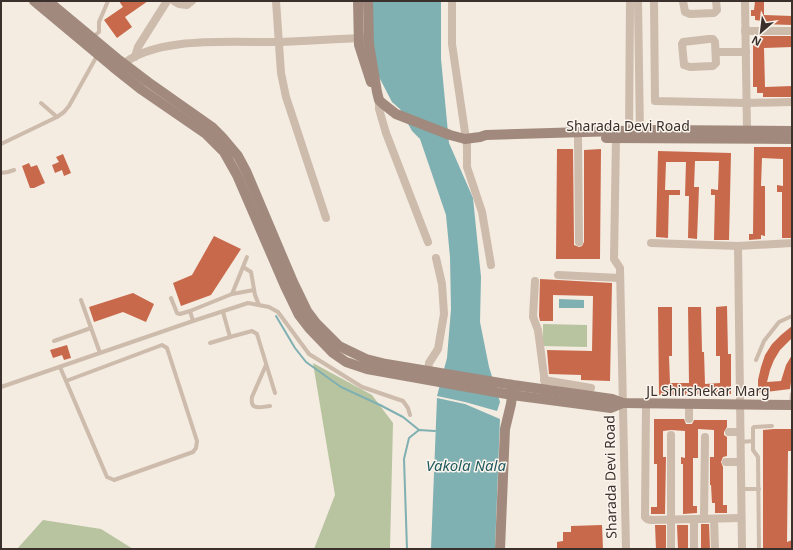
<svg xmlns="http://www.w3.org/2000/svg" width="793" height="550" viewBox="0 0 793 550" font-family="'Noto Sans',sans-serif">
  <rect width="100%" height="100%" fill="#f4ebe1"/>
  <!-- green -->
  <g fill="#b8c4a0">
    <polygon points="543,324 587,325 587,347 543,346"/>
    <polygon points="313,363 372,395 393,423 390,549 314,549 335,495"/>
    <polygon points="43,520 101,529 133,549 17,549"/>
  </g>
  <!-- water -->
  <g fill="#7fb0b2">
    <polygon points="371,1 441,1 441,59 449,143 473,198 481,277 480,322 489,367 500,402 497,411 465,402 437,396 447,358 451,309 450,257 446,215 420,139 412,131 400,109 392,102 378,75 370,30"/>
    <polygon points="559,299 584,300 584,308 559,308"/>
    <polygon points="437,398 465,404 500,419 495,549 431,549"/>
  </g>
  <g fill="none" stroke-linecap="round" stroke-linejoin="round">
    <!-- stream -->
    <g stroke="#7fb0b2" stroke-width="2">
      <polyline points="276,316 295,348 306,362 341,387 380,405 403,417 419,430"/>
      <polyline points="407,549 404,459 409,438 419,430 435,431"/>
    </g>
  </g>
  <!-- building -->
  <g fill="#c8694b">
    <polygon points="119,1 148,1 125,17 132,27 117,38 104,20 123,7"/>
    <polygon points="755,1 764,1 764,15 792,16 792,25 761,24 762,21 755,20 755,16 751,16 751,10 754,10"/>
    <polygon points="760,36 792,36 792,47 764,48 765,87 792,86 792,97 763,97 763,93 757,93 757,87 753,87 753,41 760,41"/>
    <polygon points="754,147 792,147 792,238 782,238 782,192 777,192 777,185 783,186 783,159 762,158 761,186 765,186 765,236 761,235 761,239 749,240 749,234 753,234"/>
    <polygon points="557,149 573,149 574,242 574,245 579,247 582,246 584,242 584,150 601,149 600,259 556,259"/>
    <polygon points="658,151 731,153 729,240 714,240 715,195 711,195 711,189 718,190 719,161 695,161 694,187 699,187 697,239 688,238 689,196 685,196 686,162 666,162 665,190 680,190 680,195 669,195 668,238 656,237"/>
    <polygon points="63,154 71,173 64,176 62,170 55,173 52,165 59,162 56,157"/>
    <polygon points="29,163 31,167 37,165 45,183 34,188 30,188 22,166"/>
    <polygon points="214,236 241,249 211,295 181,306 173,283 192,275"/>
    <polygon points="540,279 612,283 610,381 581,380 581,375 549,374 547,350 592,351 593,296 553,295 553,321 540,321 539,316"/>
    <polygon points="133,293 154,304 146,322 123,312 94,322 89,307"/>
    <polygon points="727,306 728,354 731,354 731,394 659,395 658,307 672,307 672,356 669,356 670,383 689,383 688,307 701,307 702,352 704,352 705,384 720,383 720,356 716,356 716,307"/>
    <polygon points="792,326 792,338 780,350 774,360 770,370 767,382 781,381 786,365 792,355 792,375 790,389 758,393 758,380 761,367 765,355 772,344 781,335"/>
    <polygon points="67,345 71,358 64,360 62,355 53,358 50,350"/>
    <polygon points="654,419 684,419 686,424 692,424 694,420 727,420 727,427 724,432 724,435 727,437 727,456 723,457 721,462 723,467 723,505 727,505 727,513 715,513 715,503 712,503 711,485 710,485 710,457 714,457 714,430 698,429 698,458 693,458 693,506 697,506 697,513 683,514 683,464 681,464 681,457 685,458 685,431 671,430 663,431 663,457 666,457 665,514 651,514 651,507 657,507 657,464 654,464"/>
    <polygon points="774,429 792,429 792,451 788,451 787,542 792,540 792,549 763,549 763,430"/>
    <polygon points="701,524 709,524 710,549 701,549"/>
    <polygon points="602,525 603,549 557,549 557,542 563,541 563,532 571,532 571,526"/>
    <polygon points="655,525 666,525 666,549 656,549"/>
    <polygon points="677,525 688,525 688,549 678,549"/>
  </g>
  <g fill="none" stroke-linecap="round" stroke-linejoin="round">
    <!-- lane -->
    <g stroke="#cdbbac" stroke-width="4">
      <polyline points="93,37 99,32 99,22 108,1"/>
      <polyline points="41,103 57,117"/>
      <polyline points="1,144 57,117 64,112 69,106 98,54"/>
      <polyline points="1,173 8,172 14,170"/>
      <polyline points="243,267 251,272 255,295 259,305"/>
      <polyline points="232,294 254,290"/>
      <polyline points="171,298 177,313 180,314 190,311"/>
      <polyline points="81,300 100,353"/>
      <polyline points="223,312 230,337 252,331 257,334 275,393"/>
      <polyline points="193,321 190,311 232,294 247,257"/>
      <polyline points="54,341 91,328"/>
      <polyline points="210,343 230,337"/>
      <polyline points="756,360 764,341 779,322 792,316"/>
      <path d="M 266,365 L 252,397 C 250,411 260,407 270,406"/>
      <polyline points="60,367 66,381 107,477 114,480 193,452 196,448 197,441 167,348 162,345 66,381"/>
      <polyline points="1,387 193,321 248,303 269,307 278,312 309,354 362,387 403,401 408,408 410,415"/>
      <polyline points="791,404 792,394"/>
      <polyline points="753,441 753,428 754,427 772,426"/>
      <polyline points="740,442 753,441 753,450 758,457 759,549"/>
      <polyline points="741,489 759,489"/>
    </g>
    <!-- street -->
    <g stroke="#cdbbac" stroke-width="8">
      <polyline points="174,1 179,4 187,5 192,1"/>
      <polyline points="276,1 281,73 286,97 326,218"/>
      <polyline points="452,1 452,44 467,146 467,167 482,212 491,265"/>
      <polyline points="638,1 640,136"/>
      <polyline points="654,1 655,101 746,103 792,102"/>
      <polyline points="683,1 685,12 690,14 714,13 717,10 716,1"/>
      <polyline points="745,1 747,130"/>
      <polyline points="745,31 792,31"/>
      <polygon points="709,39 713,39 715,42 716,63 713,66 690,67 684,65 682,44 683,42"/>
      <polyline points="716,52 746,52"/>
      <polyline points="135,57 138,47 167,1"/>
      <path d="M 121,66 C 155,35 234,43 278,42 C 307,41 335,39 364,38"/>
      <polyline points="379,100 379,109 386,133 428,242"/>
      <polyline points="629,136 630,1"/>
      <polyline points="578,138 579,242"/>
      <polyline points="616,138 614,259 620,268 626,549"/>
      <polyline points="651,243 738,246 792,243"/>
      <polyline points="738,246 742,549"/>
      <polyline points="558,275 620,278"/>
      <polyline points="535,281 533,317 538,330 545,383 544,394"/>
      <polyline points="428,370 429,363 438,349 444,314 442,284 436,258"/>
      <polyline points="544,380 591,388"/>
      <polyline points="646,404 645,517 647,519 651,520 741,518"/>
      <polyline points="689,404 689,419"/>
      <polyline points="729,432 740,432"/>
      <polyline points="726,462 740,462"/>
      <polyline points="704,519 705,437"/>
      <polyline points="714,519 715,549"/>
      <polyline points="671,549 671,435"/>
      <polyline points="694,549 694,519"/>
    </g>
    <!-- secondary -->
    <g stroke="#a18a7d" stroke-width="10">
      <polyline points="34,1 113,67 142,90 206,134 224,152 237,175 285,286 299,315 309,328 333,353 346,362 367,369 512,395 611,408 623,403"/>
      <polyline points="48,1 119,60 148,82 212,127 222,137 238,156 246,171 293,282 307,311 316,323 339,346 366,359 386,364 513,385 612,399 623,403 792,405"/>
      <polyline points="358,1 359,45 371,82"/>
      <polyline points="368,1 369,44 377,92 379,100 382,103 396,114 450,135 465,139 480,137 486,135 653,130 792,131"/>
      <polyline points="606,138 792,139"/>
      <polyline points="500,549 505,429 511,404 513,388"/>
    </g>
  </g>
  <g text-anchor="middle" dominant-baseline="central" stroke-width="3" stroke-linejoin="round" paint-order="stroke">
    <!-- street labels -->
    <g font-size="14" fill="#3b302b" stroke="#fbf5ee">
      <text x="628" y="125">Sharada Devi Road</text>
      <text x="708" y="390">JL Shirshekar Marg</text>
      <text transform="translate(610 477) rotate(-91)">Sharada Devi Road</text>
    </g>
    <!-- water labels -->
    <g font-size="15" font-style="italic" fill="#1f5a5e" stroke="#fbf5ee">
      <text x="466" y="465">Vakola Nala</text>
    </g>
  </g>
  <!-- border -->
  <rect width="793" height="550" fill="none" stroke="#3b302b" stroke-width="4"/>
  <!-- north arrow -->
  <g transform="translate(761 32) rotate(208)" stroke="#fbf5ee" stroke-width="3" paint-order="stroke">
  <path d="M0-3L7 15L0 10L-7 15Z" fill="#3b302b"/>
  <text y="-6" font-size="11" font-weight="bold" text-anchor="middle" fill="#3b302b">N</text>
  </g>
</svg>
